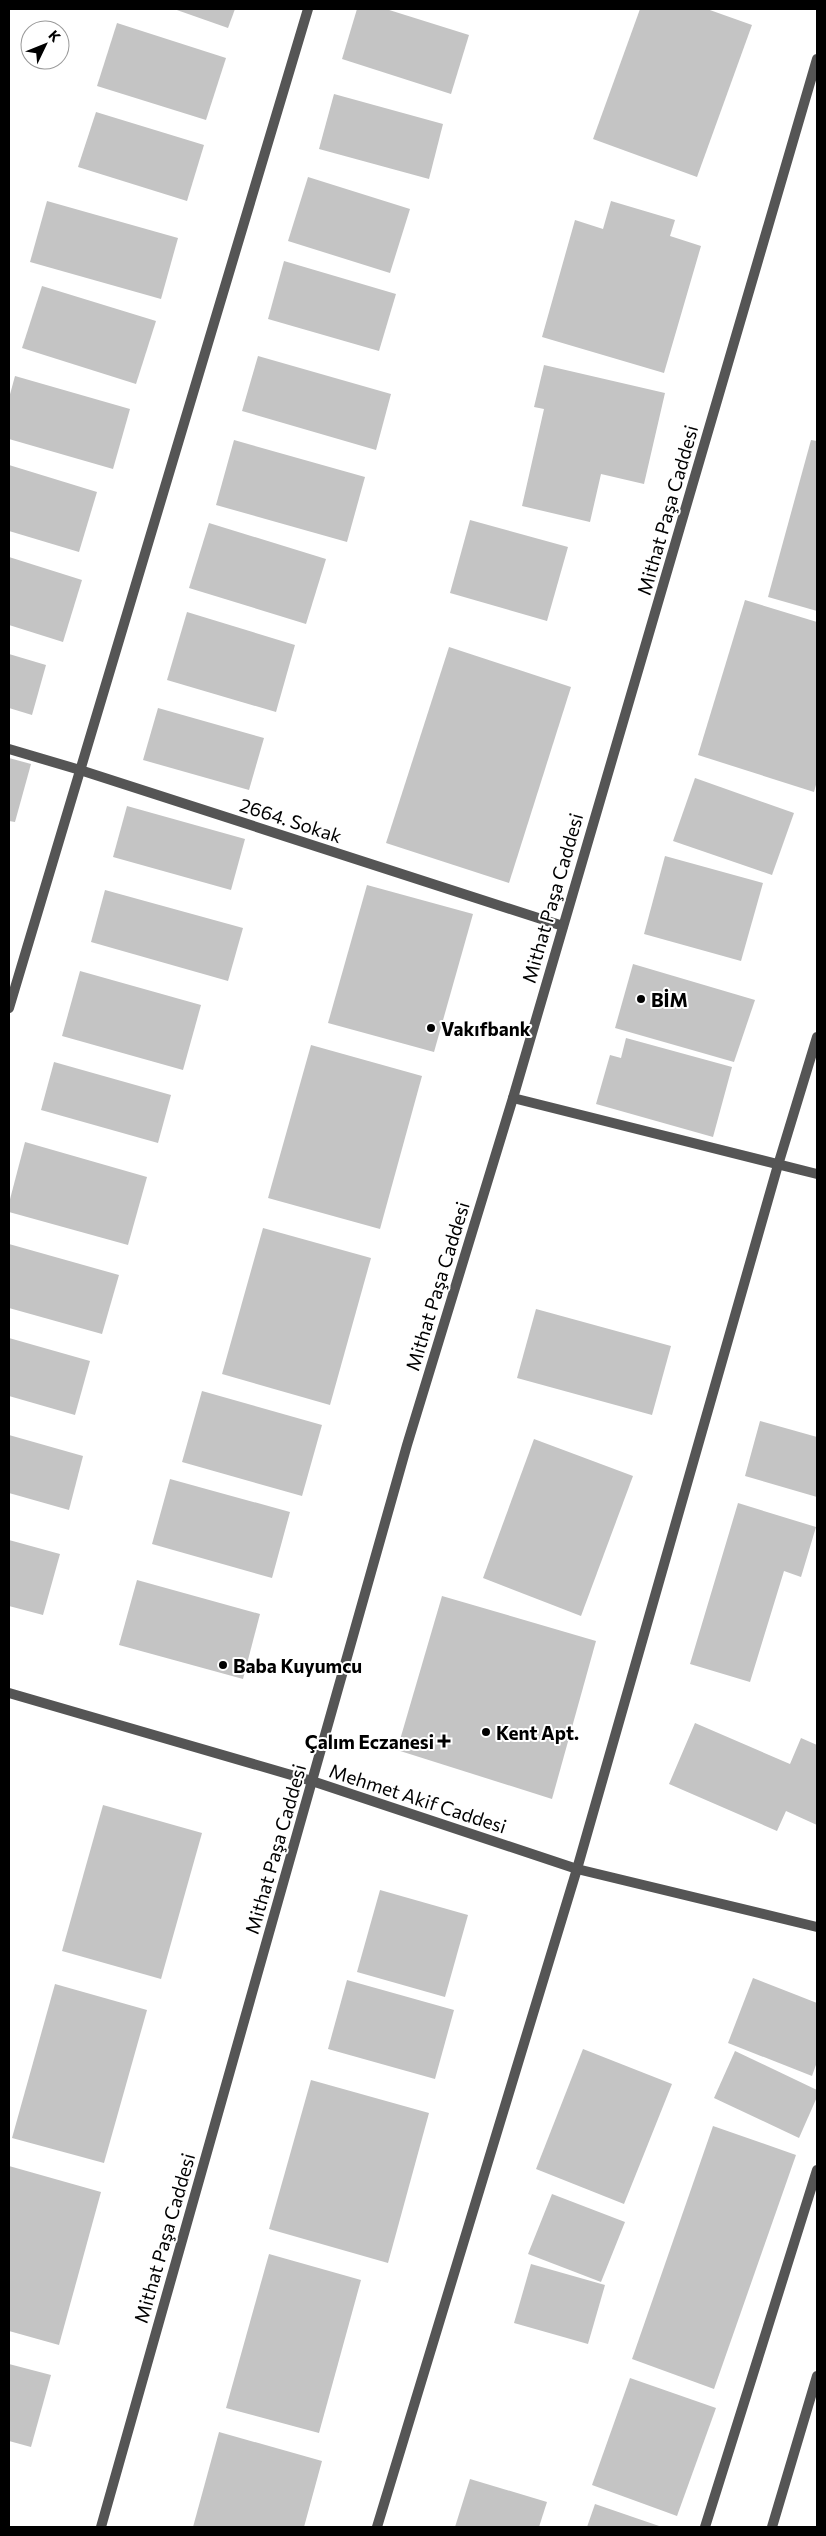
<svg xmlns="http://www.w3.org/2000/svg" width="826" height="2536" viewBox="0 0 826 2536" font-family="Commissioner,sans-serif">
  <rect width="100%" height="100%" fill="#fff"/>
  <!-- building -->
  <g fill="#c4c4c4">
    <polygon points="174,9 235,9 228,28"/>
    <polygon points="357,9 386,9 469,35 451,94 342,59"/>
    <polygon points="640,9 707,9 752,25 697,177 593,139"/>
    <polygon points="117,23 226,58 206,120 97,86"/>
    <polygon points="334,94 443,124 429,179 319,149"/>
    <polygon points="96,112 204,145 187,201 78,167"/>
    <polygon points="308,177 410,209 390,273 288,241"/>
    <polygon points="47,201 178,238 161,299 30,262"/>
    <polygon points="611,201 675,220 670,236 701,246 664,373 542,337 575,220 603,229"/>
    <polygon points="284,261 396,294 379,351 268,319"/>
    <polygon points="42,286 156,321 136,384 22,348"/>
    <polygon points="258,356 391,394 376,450 242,411"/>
    <polygon points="544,365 665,393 644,484 601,474 590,522 522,506 544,409 534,407"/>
    <polygon points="15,376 130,409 113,469 9,439 9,398"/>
    <polygon points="234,440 365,477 347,542 216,505"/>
    <polygon points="811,440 817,441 817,611 768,597"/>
    <polygon points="9,465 97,492 79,552 9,531"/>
    <polygon points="470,520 568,547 547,621 450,593"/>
    <polygon points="209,523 326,559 306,624 189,588"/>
    <polygon points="9,557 82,580 63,642 9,625"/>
    <polygon points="745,600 817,622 817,781 814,792 698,755"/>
    <polygon points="187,612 295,645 276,712 167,680"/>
    <polygon points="449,647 571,687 509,883 386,843"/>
    <polygon points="9,654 46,665 32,715 9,708"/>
    <polygon points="158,708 264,738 249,790 143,760"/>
    <polygon points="9,758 31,764 15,822 9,821"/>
    <polygon points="695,778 794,813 772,875 673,841"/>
    <polygon points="127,806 245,839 231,890 113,857"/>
    <polygon points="665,856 763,883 741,961 644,934"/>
    <polygon points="367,885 473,914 434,1052 328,1023"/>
    <polygon points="105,890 243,928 228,981 91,942"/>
    <polygon points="633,964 755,1000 734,1062 615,1028"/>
    <polygon points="80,971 201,1005 183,1070 62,1036"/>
    <polygon points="626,1038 732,1067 713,1137 596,1104 610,1055 621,1058"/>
    <polygon points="311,1045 422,1076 380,1229 268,1198"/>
    <polygon points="54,1062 171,1095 158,1143 41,1110"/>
    <polygon points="25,1142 147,1177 128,1245 9,1212 9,1203"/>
    <polygon points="263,1228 371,1258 330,1405 222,1374"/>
    <polygon points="9,1244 119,1275 102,1334 9,1308"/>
    <polygon points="536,1309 671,1346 652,1415 517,1378"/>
    <polygon points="9,1338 90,1361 75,1415 9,1396"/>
    <polygon points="202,1391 322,1425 302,1496 182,1462"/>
    <polygon points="760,1421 817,1437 817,1497 745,1476"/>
    <polygon points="9,1435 83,1456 69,1510 9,1493"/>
    <polygon points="534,1439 633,1476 581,1616 483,1578"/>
    <polygon points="170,1479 290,1512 272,1578 152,1544"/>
    <polygon points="738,1503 816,1527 801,1577 784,1571 750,1682 690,1664"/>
    <polygon points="9,1540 60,1554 43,1615 9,1606"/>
    <polygon points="137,1580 260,1614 243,1679 119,1645"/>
    <polygon points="442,1596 596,1641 552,1799 397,1750"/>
    <polygon points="695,1723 790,1764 801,1738 817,1745 817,1825 786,1811 777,1831 669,1784"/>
    <polygon points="103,1805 202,1833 161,1979 62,1951"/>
    <polygon points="380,1890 468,1915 445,1997 357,1972"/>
    <polygon points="753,1978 817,2003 817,2062 812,2076 728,2043"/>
    <polygon points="347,1980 454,2010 435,2079 328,2049"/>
    <polygon points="55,1984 147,2010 104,2163 12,2138"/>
    <polygon points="583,2049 672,2084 624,2204 536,2169"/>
    <polygon points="735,2051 817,2090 817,2097 799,2138 714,2098"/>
    <polygon points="311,2080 429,2113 388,2263 269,2229"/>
    <polygon points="713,2126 796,2155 714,2389 632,2359"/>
    <polygon points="9,2166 101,2192 59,2345 9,2331"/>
    <polygon points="552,2194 625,2222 601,2282 528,2254"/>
    <polygon points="269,2254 361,2280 319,2433 226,2408"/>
    <polygon points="531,2264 605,2285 588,2344 514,2323"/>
    <polygon points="9,2364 51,2375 31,2447 9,2441"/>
    <polygon points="630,2378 716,2408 677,2516 592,2485"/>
    <polygon points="219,2432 322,2461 304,2527 193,2527"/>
    <polygon points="470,2479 547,2502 539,2527 455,2527"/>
    <polygon points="595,2504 662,2527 587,2527"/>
  </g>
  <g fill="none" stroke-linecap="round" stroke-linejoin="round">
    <!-- minor -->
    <g stroke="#555" stroke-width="10">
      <polyline points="9,749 80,770 563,926"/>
      <polyline points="9,1008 308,9"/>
      <polyline points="513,1098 817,1174"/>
      <polyline points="377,2527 577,1869 778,1165 817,1037"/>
      <polyline points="705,2527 817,2170"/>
      <polyline points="772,2527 817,2376"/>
    </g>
    <!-- tertiary -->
    <g stroke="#555" stroke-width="10">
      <polyline points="9,1693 312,1781 577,1869 817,1927"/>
      <polyline points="101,2527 407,1445 513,1098 817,59"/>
    </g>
  </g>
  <!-- markers -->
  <g fill="#000" stroke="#fff" stroke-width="2">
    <circle cx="641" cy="999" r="5"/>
    <circle cx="431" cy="1028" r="5"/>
    <circle cx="223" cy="1665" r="5"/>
    <circle cx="486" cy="1732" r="5"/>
    <path d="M441.5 1733.5h5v5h5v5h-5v5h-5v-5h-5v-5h5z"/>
  </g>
  <g text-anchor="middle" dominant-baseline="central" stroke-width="4" stroke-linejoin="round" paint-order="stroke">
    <!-- street labels -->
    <g font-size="19" fill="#000" stroke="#fff">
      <text transform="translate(667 510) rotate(-74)">Mithat Paşa Caddesi</text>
      <text transform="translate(291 820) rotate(18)">2664. Sokak</text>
      <text transform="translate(552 898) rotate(-74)">Mithat Paşa Caddesi</text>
      <text transform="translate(437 1286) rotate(-73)">Mithat Paşa Caddesi</text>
      <text transform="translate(418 1798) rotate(18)">Mehmet Akif Caddesi</text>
      <text transform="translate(275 1849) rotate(-74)">Mithat Paşa Caddesi</text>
      <text transform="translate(164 2238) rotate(-74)">Mithat Paşa Caddesi</text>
    </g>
    <!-- poi labels -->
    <g font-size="19" font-weight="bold" fill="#000" stroke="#fff" text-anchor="start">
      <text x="651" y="999">BİM</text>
      <text x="441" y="1028">Vakıfbank</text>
      <text x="233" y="1665">Baba Kuyumcu</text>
      <text x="496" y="1732">Kent Apt.</text>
      <text x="434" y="1741" text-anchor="end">Çalım Eczanesi</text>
    </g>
  </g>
  <!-- border -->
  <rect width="826" height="2536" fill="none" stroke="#000000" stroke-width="20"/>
  <!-- north arrow -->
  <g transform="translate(45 45) rotate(47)"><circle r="24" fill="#ffffff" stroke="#999999"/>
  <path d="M0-4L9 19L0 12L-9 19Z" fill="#000000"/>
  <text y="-8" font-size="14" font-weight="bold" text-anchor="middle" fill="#000000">K</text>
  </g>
</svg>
